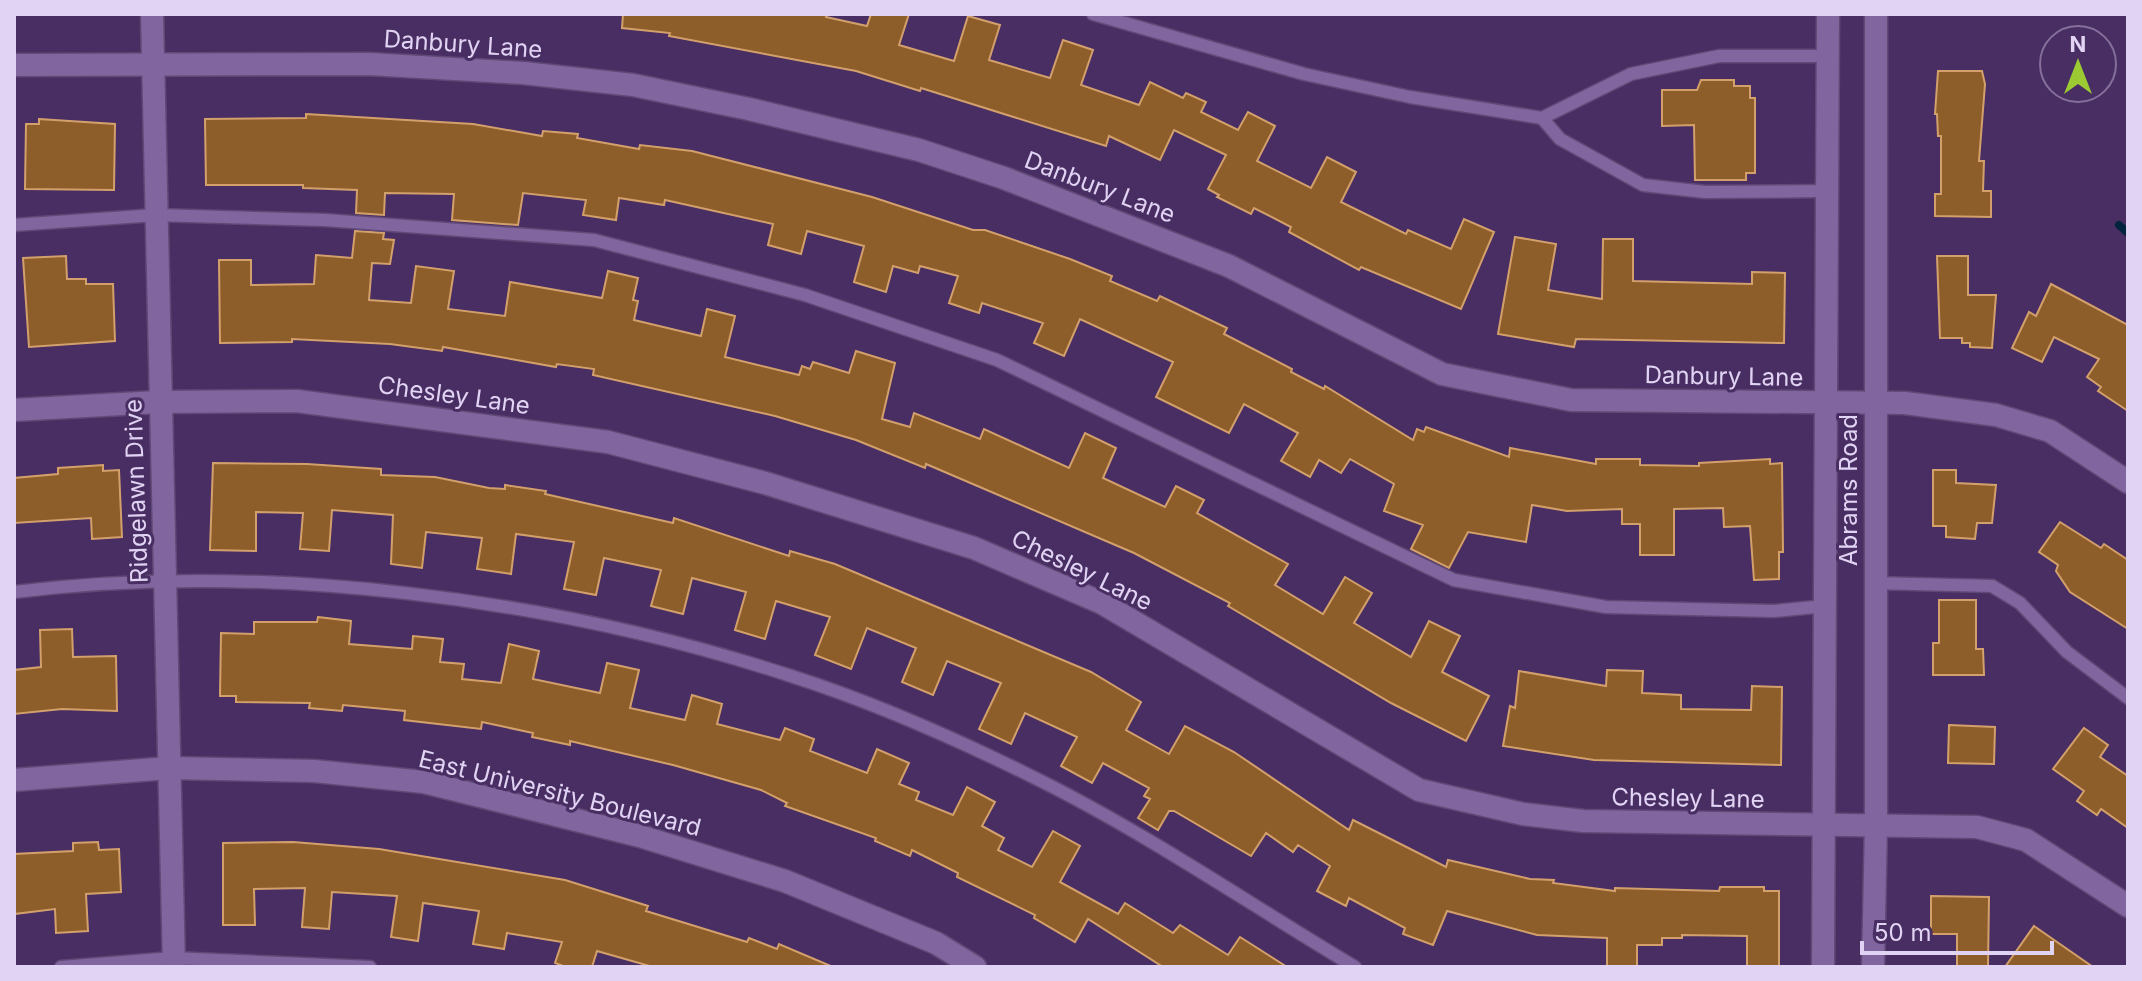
<svg xmlns="http://www.w3.org/2000/svg" width="2142" height="981" viewBox="0 0 2142 981" font-family="Inter,sans-serif">
  <rect width="100%" height="100%" fill="#482e62"/>
  <g fill="none" stroke-linecap="round" stroke-linejoin="round">
    <!-- stream -->
    <polyline stroke="#00243e" stroke-width="8" points="2119,225 2128,233"/>
  </g>
  <!-- building -->
  <g fill="#8d5d2a" stroke="#d3a06c" stroke-width="2">
    <polygon points="623,14 827,14 826,17 867,26 871,14 909,14 899,45 954,61 968,16 1000,25 989,60 1050,78 1063,40 1093,50 1081,85 1139,105 1150,82 1183,98 1186,93 1206,102 1201,112 1238,130 1248,112 1275,126 1257,161 1311,188 1327,157 1356,172 1341,202 1406,234 1408,230 1451,249 1464,219 1494,232 1461,309 1361,267 1359,270 1289,232 1291,227 1254,208 1251,214 1217,197 1219,195 1208,189 1226,155 1174,130 1160,160 1109,136 1106,146 921,88 920,91 856,71 669,36 670,33 622,28"/>
    <polygon points="1938,71 1982,71 1985,84 1979,161 1984,161 1983,191 1991,191 1991,217 1935,216 1935,194 1941,194 1941,136 1938,136 1937,114 1935,114"/>
    <polygon points="1701,80 1734,80 1734,86 1750,86 1750,98 1755,98 1755,173 1746,173 1746,180 1695,180 1694,125 1662,126 1662,90 1697,90"/>
    <polygon points="306,114 473,124 542,136 543,131 578,134 577,138 639,149 640,145 692,151 872,197 973,230 985,230 1070,259 1112,276 1110,281 1157,301 1160,296 1227,328 1224,334 1292,369 1291,372 1324,389 1325,386 1413,440 1417,429 1424,432 1426,427 1509,457 1510,448 1596,464 1596,459 1640,459 1640,465 1699,466 1699,463 1770,459 1770,464 1782,463 1783,552 1779,552 1779,579 1754,580 1750,526 1724,527 1723,508 1674,509 1674,555 1640,555 1640,524 1622,524 1622,509 1567,511 1532,505 1526,542 1468,532 1449,568 1411,549 1423,525 1384,511 1394,484 1350,459 1341,473 1319,460 1310,477 1281,461 1298,433 1244,404 1229,433 1156,397 1173,362 1080,319 1064,356 1034,343 1043,323 982,303 979,313 949,303 958,276 920,266 918,273 893,266 886,292 854,282 864,246 807,231 801,254 768,245 773,224 665,200 664,205 619,198 616,220 583,215 586,200 523,193 518,225 452,220 454,194 385,193 384,215 356,213 357,190 303,188 303,185 206,185 205,119 306,118"/>
    <polygon points="39,119 115,124 114,190 25,189 26,124 39,124"/>
    <polygon points="355,231 384,233 383,239 394,240 390,264 372,263 369,300 411,303 416,266 454,271 448,309 505,316 510,282 602,298 608,271 638,278 633,300 638,301 634,320 701,336 707,309 735,316 725,357 799,375 802,366 810,369 813,362 849,373 856,351 895,363 882,419 910,427 914,413 980,439 984,429 1069,468 1085,433 1116,448 1103,478 1165,507 1176,486 1204,500 1197,513 1288,564 1275,585 1323,614 1345,577 1372,593 1354,623 1411,657 1429,621 1460,636 1442,672 1489,696 1466,741 1391,703 1228,606 1230,603 1134,553 926,464 925,468 856,440 775,416 593,375 594,369 557,364 556,367 443,347 442,351 390,344 292,339 292,342 220,343 219,260 251,260 251,285 314,284 316,255 352,258"/>
    <polygon points="1515,237 1556,244 1548,290 1602,299 1603,239 1633,239 1633,281 1752,284 1752,272 1785,273 1784,343 1576,339 1574,347 1498,334"/>
    <polygon points="66,256 67,279 86,279 86,284 113,284 115,341 29,347 23,258"/>
    <polygon points="1937,256 1968,256 1968,295 1996,295 1992,348 1970,347 1970,343 1962,343 1962,338 1940,338"/>
    <polygon points="2051,284 2128,325 2128,411 2098,391 2101,387 2087,377 2099,359 2054,337 2042,362 2012,348 2029,312 2036,316"/>
    <polygon points="213,463 307,464 381,469 381,475 435,477 489,488 505,489 505,485 546,491 545,494 673,523 674,518 789,556 790,551 835,564 1091,672 1141,702 1126,730 1169,754 1185,726 1234,752 1349,830 1353,820 1446,867 1448,860 1530,879 1554,880 1553,883 1615,891 1615,888 1719,891 1720,887 1764,887 1764,891 1779,891 1779,967 1747,967 1747,936 1682,935 1682,938 1662,938 1662,945 1637,945 1637,967 1607,967 1607,938 1537,935 1447,911 1433,945 1403,934 1405,928 1349,898 1346,906 1317,891 1330,866 1298,845 1293,852 1266,833 1251,856 1174,811 1169,811 1158,830 1138,818 1150,799 1144,796 1149,788 1103,763 1092,783 1061,766 1077,737 1025,713 1011,744 979,729 1001,683 947,661 933,695 902,682 916,648 867,628 851,669 815,655 830,617 776,601 765,639 735,630 746,592 692,578 683,614 651,606 661,570 604,558 596,595 564,589 574,542 516,534 511,574 477,569 482,538 426,532 422,568 391,564 393,515 332,510 329,551 300,549 303,513 256,512 256,551 210,550"/>
    <polygon points="103,465 103,471 119,470 122,537 92,539 91,518 14,523 14,478 58,474 58,468"/>
    <polygon points="1933,470 1956,470 1956,483 1996,485 1992,523 1977,523 1975,539 1946,537 1946,526 1933,526"/>
    <polygon points="2060,522 2101,548 2104,544 2128,560 2128,629 2070,592 2056,571 2058,565 2039,552"/>
    <polygon points="1939,600 1976,600 1976,649 1983,649 1984,675 1933,675 1933,643 1939,643"/>
    <polygon points="318,617 351,621 349,644 412,649 413,636 443,639 440,662 464,664 462,679 501,683 509,644 539,651 533,679 600,693 607,663 639,670 630,708 685,720 692,695 722,704 717,724 780,740 785,728 814,739 810,751 867,773 877,749 909,763 899,784 919,792 916,800 953,815 967,787 995,802 982,826 1004,838 998,850 1032,867 1053,831 1080,846 1060,882 1118,914 1125,903 1173,933 1180,925 1228,955 1240,937 1287,967 1163,967 1088,919 1075,942 1034,918 1035,915 957,877 958,873 912,850 910,856 875,841 876,838 785,806 787,803 761,790 673,765 570,741 570,745 532,737 533,733 482,722 481,729 404,720 405,711 343,705 342,711 309,708 310,703 236,702 236,696 220,696 221,633 254,634 254,622 317,622"/>
    <polygon points="72,629 73,657 116,656 117,711 62,709 14,714 14,670 41,667 40,630"/>
    <polygon points="1607,670 1643,671 1642,693 1681,695 1681,709 1751,710 1752,686 1782,687 1781,765 1594,760 1503,746 1510,706 1515,708 1519,671 1606,686"/>
    <polygon points="1949,725 1995,727 1994,764 1948,763"/>
    <polygon points="2084,728 2108,745 2100,757 2128,776 2128,828 2101,809 2097,815 2077,801 2084,791 2053,769"/>
    <polygon points="98,842 99,850 119,849 121,892 86,894 88,931 56,933 55,909 14,914 14,854 73,851 73,843"/>
    <polygon points="293,842 379,849 565,880 648,906 646,911 747,942 749,938 777,949 779,944 833,967 653,967 597,951 592,967 566,967 555,963 562,942 507,933 504,949 473,944 479,911 423,903 418,941 391,937 397,896 332,892 329,929 302,927 305,888 254,889 255,925 223,925 223,843"/>
    <polygon points="1931,896 1989,897 1988,966 1957,966 1957,934 1931,934"/>
    <polygon points="2034,926 2093,967 2005,967"/>
  </g>
  <g fill="none" stroke-linecap="round" stroke-linejoin="round">
    <!-- service casing -->
    <g stroke="#604976" stroke-width="15">
      <g id="service">
        <polyline points="1093,14 1304,74 1410,97 1542,118 1631,74 1719,56 1828,56"/>
        <polyline points="1542,118 1560,139 1643,185 1705,192 1827,191"/>
        <polyline points="14,225 156,215 325,220 594,240 805,295 997,360 1454,580 1606,607 1774,611 1825,606"/>
        <polyline points="1873,583 1992,586 2020,603 2067,652 2128,698"/>
        <path d="M 14,592 C 262,561 553,598 791,676 C 876,703 961,741 1041,781 C 1149,835 1251,905 1355,967"/>
        <polyline points="61,967 173,958 370,967"/>
      </g>
    </g>
    <!-- minor casing -->
    <g stroke="#604976" stroke-width="25">
      <g id="minor">
        <polyline points="152,14 174,967"/>
        <polyline points="14,65 369,64 523,73 633,85 749,109 919,150 1004,178 1229,266 1442,374 1571,400 1905,403 1996,415 2050,431 2128,482"/>
        <polyline points="14,410 158,402 297,401 608,442 765,483 974,548 1102,603 1419,790 1523,814 1583,821 1977,827 2026,840 2128,906"/>
      </g>
    </g>
    <!-- tertiary casing -->
    <g stroke="#604976" stroke-width="25">
      <polyline id="tertiary" points="14,780 169,768 314,771 424,782 640,836 785,881 936,943 975,967"/>
    </g>
    <!-- secondary casing -->
    <g stroke="#604976" stroke-width="25">
      <g id="secondary">
        <polyline points="1823,967 1828,14"/>
        <polyline points="1873,967 1876,824 1876,14"/>
      </g>
    </g>
    <!-- service -->
    <use href="#service" stroke="#80659e" stroke-width="12"/>
    <!-- minor -->
    <use href="#minor" stroke="#80659e" stroke-width="22"/>
    <!-- tertiary -->
    <use href="#tertiary" stroke="#80659e" stroke-width="22"/>
    <!-- secondary -->
    <use href="#secondary" stroke="#80659e" stroke-width="22"/>
  </g>
  <g text-anchor="middle" dominant-baseline="central" stroke-width="6" stroke-linejoin="round" paint-order="stroke">
    <!-- street labels -->
    <g font-size="24" fill="#e1d3f3" stroke="#482e62">
      <text transform="translate(463 44) rotate(4)">Danbury Lane</text>
      <text transform="translate(1100 187) rotate(21)">Danbury Lane</text>
      <text transform="translate(1724 376) rotate(1)">Danbury Lane</text>
      <text transform="translate(454 395) rotate(8)">Chesley Lane</text>
      <text transform="translate(1848 490) rotate(-90)">Abrams Road</text>
      <text transform="translate(136 491) rotate(-92)">Ridgelawn Drive</text>
      <text transform="translate(1082 570) rotate(26)">Chesley Lane</text>
      <text transform="translate(560 793) rotate(14)">East University Boulevard</text>
      <text transform="translate(1688 798) rotate(1)">Chesley Lane</text>
    </g>
  </g>
  <!-- border -->
  <rect width="2142" height="981" fill="none" stroke="#e1d3f3" stroke-width="32"/>
  <!-- north arrow -->
  <g transform="translate(2078 64)"><circle r="38" fill="#482e62" stroke="#85709c" stroke-width="2"/>
  <path d="M0-6L14 30L0 20L-14 30Z" fill="#9cca32"/>
  <text y="-12" font-size="22" font-weight="bold" text-anchor="middle" fill="#e1d3f3">N</text>
  </g>
  <!-- scale -->
  <path d="M1862 941v12h190v-12" fill="none" stroke="#e1d3f3" stroke-width="4"/>
  <text x="1874" y="941" font-size="24" fill="#e1d3f3" stroke="#482e62" stroke-width="6" paint-order="stroke">50 m</text>
</svg>
